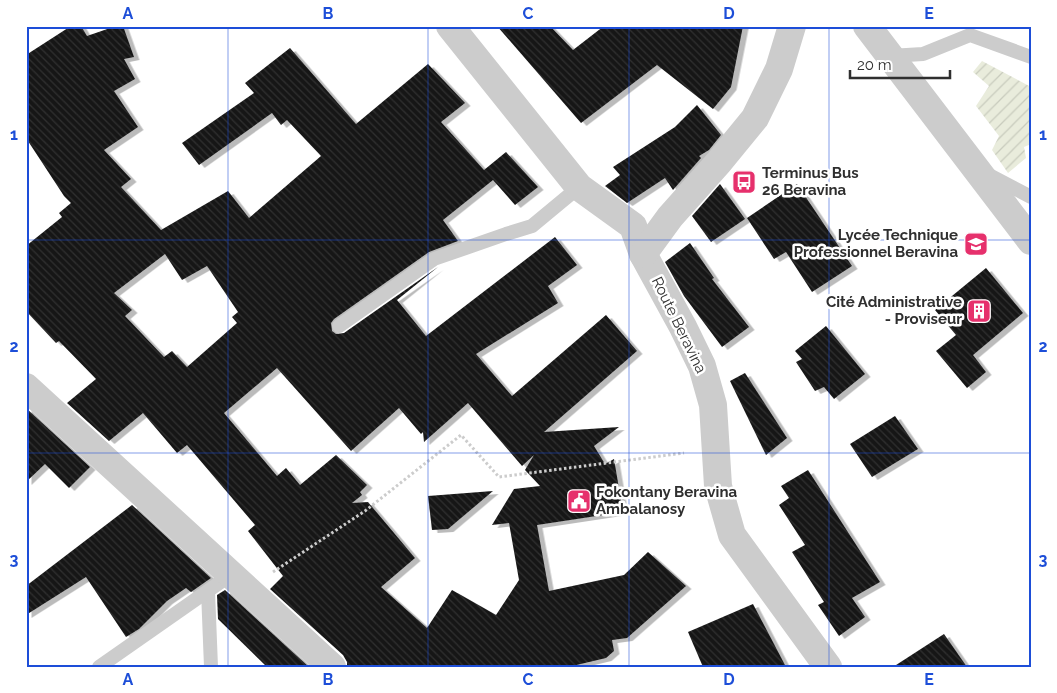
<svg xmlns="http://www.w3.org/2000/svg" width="1057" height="693" viewBox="0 0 1057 693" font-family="Raleway,sans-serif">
  <defs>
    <pattern id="garden-furrows" width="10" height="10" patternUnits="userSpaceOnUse" patternTransform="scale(1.25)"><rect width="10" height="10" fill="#e9ecdc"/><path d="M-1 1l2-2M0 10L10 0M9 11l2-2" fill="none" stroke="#c8cbbd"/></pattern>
    <pattern id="building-back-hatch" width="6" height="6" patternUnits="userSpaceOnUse" patternTransform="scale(1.25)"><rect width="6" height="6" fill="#161616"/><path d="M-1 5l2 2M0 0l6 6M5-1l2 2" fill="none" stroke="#303030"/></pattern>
    <filter id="shadow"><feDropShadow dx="5.5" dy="3" stdDeviation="0" flood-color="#0004"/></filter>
  </defs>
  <rect width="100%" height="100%" fill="#fff"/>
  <!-- garden -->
  <polygon fill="url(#garden-furrows)" points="982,61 1031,87 1031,144 1024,147 1026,158 1008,173 992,150 999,136 976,106 989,86 973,72"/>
  <!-- building -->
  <g fill="url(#building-back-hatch)" fill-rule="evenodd" filter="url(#shadow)">
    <path d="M 71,26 L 81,26 L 87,36 L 116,26 L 123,26 L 134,57 L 124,59 L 135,79 L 114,91 L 138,127 L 104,150 L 131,179 L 121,187 L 161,230 L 228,191 L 249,218 L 321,156 L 287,120 L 281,125 L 272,113 L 199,165 L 182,143 L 254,93 L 245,83 L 290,48 L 356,124 L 428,64 L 465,103 L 441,122 L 484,170 L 506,152 L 538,187 L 515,205 L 493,180 L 443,220 L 458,241 L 429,252 L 334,319 L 331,323 L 332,331 L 336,334 L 344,333 L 438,267 L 397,300 L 426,336 L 555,237 L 577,265 L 548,286 L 558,303 L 476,354 L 512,396 L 606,315 L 637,351 L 544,432 L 619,427 L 594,446 L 605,464 L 614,459 L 623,512 L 537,525 L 549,591 L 624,575 L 648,552 L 686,586 L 627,638 L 612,640 L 614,651 L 606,658 L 568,667 L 347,667 L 347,662 L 343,655 L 270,589 L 283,576 L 248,531 L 255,525 L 187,445 L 177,453 L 143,413 L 109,441 L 67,403 L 96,379 L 59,341 L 56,343 L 26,311 L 26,246 L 62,217 L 59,213 L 71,203 L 64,196 L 26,138 L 26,55 ZM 165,254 L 182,280 L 207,266 L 238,312 L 232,317 L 237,323 L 187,367 L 172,351 L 164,357 L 125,316 L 132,310 L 114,293 ZM 277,368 L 351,451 L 399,408 L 421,434 L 423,432 L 424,442 L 468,403 L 522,466 L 534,455 L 525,470 L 540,486 L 514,489 L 492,525 L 509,523 L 519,580 L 496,615 L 452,590 L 427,628 L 381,587 L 415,558 L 368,502 L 352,503 L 362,495 L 360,492 L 367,485 L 336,455 L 300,485 L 286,468 L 277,476 L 224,413 Z"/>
    <polygon points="497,26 550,26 573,50 604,26 743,26 731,87 713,109 657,65 581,123"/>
    <polygon points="697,105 721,135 709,150 699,156 701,158 673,190 665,178 627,203 605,186 620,175 613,167 675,127"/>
    <polygon points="720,184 745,219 711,242 692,216"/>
    <polygon points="797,184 852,266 812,292 786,252 774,259 747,218"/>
    <polygon points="690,243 714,278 712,279 749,327 722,347 684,296 665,262"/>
    <polygon points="986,268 1023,313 973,355 986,372 967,388 936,351 956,335 935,310"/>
    <polygon points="826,326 865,374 834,399 824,387 815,391 796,362 802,359 795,351"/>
    <polygon points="745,373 787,438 766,455 730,381"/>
    <polygon points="26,408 90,467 69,488 45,464 26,482"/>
    <polygon points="895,416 918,449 872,477 850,444"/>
    <polygon points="808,470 880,582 852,598 865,617 839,636 818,605 824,602 792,552 805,545 779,505 789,498 781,486"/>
    <polygon points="493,491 448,529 432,530 428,496"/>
    <polygon points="132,505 211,578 191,592 186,588 167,601 139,629 126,637 86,577 26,615 26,586"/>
    <polygon points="225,590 309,667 267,667 218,619 217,595"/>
    <polygon points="753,604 786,667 703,667 688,632"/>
    <polygon points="944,634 967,667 893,667"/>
  </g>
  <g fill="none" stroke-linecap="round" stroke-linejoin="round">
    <!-- path -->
    <polyline stroke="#ccc" stroke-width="3" stroke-dasharray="2.5 2.5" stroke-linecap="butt" points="273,572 365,511 461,435 499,477 684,453"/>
    <!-- service -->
    <g stroke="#ccc" stroke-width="14">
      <polyline points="890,56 923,54 970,35 1031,57"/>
      <polyline points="989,175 1031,197"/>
      <polyline points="339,326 434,259 506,234 532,226 579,187"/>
      <polyline points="208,591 211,667"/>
      <polyline points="99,667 232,574"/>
    </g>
    <!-- minor -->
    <g stroke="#ccc" stroke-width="28">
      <polyline points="450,26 579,187 633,226 643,254 683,327 702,366 713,405 718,486 732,535 828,667"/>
      <polyline points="867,26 1031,241"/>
      <polyline points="643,254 670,217 719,162 755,118 779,69 792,26"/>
      <polyline points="26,387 332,667"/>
    </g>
  </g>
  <!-- grid -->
  <path fill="none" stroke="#1d4ed8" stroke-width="1" stroke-opacity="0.55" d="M 228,26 L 228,667M 428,26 L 428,667M 629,26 L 629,667M 829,26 L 829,667M 26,240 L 1031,240M 26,453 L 1031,453"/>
  <!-- icons -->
  <defs>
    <g id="bus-square" transform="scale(1.25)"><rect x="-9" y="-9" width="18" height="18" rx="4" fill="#e6306c" stroke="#fff"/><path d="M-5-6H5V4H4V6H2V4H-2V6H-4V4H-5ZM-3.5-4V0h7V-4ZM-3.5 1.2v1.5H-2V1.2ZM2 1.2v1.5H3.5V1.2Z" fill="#fff"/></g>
    <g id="school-square" transform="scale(1.25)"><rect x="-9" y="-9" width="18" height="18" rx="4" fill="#e6306c" stroke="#fff"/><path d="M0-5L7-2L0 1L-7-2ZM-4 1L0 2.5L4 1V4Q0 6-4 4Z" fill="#fff"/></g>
    <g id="building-square" transform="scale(1.25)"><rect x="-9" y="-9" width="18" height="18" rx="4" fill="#e6306c" stroke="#fff"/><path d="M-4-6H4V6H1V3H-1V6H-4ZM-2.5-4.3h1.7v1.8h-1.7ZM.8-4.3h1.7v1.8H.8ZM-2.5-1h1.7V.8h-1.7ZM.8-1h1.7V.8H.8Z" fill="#fff"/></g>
    <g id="civic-square" transform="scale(1.25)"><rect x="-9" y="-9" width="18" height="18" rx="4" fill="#e6306c" stroke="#fff"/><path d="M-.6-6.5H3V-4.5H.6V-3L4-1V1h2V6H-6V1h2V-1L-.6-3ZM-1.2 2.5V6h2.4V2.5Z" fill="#fff"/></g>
  </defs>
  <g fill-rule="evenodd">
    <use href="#bus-square" x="744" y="182"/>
    <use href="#school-square" x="976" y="244"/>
    <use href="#building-square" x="979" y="311"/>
    <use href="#civic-square" x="579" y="501"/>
  </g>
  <g text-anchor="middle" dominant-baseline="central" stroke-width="5" stroke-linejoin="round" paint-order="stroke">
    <!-- poi labels -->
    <g font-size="15" font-weight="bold" fill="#2f2f2f" stroke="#fff" text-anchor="start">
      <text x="762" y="173">Terminus Bus<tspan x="762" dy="17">26 Beravina</tspan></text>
      <text x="958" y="235" text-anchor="end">Lycée Technique<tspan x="958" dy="17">Professionnel Beravina</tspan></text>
      <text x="962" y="302" text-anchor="end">Cité Administrative<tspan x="962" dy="17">- Proviseur</tspan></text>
      <text x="596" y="492">Fokontany Beravina<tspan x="596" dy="17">Ambalanosy</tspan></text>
    </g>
    <!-- street labels -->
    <g font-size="15" fill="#2f2f2f" stroke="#fff">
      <text transform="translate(679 325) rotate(64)">Route Beravina</text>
    </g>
  </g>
  <!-- border -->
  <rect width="1057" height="693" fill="none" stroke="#ffffff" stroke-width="55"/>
  <!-- scale -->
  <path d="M850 70v8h100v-8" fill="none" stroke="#2f2f2f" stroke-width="2.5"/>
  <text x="857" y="70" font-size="15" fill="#2f2f2f" stroke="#ffffff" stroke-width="4" paint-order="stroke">20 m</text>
  <rect x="28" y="28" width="1002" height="638" fill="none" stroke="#1d4ed8" stroke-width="2"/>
  <g font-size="16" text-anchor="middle" font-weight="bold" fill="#1d4ed8">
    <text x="128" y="19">A</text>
    <text x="328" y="19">B</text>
    <text x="528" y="19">C</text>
    <text x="729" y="19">D</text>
    <text x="929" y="19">E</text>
    <text x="14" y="140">1</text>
    <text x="1043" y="140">1</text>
    <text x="14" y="352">2</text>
    <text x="1043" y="352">2</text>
    <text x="14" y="565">3</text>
    <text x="1043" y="565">3</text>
    <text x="128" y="685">A</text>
    <text x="328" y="685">B</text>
    <text x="528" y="685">C</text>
    <text x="729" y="685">D</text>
    <text x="929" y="685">E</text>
  </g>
</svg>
